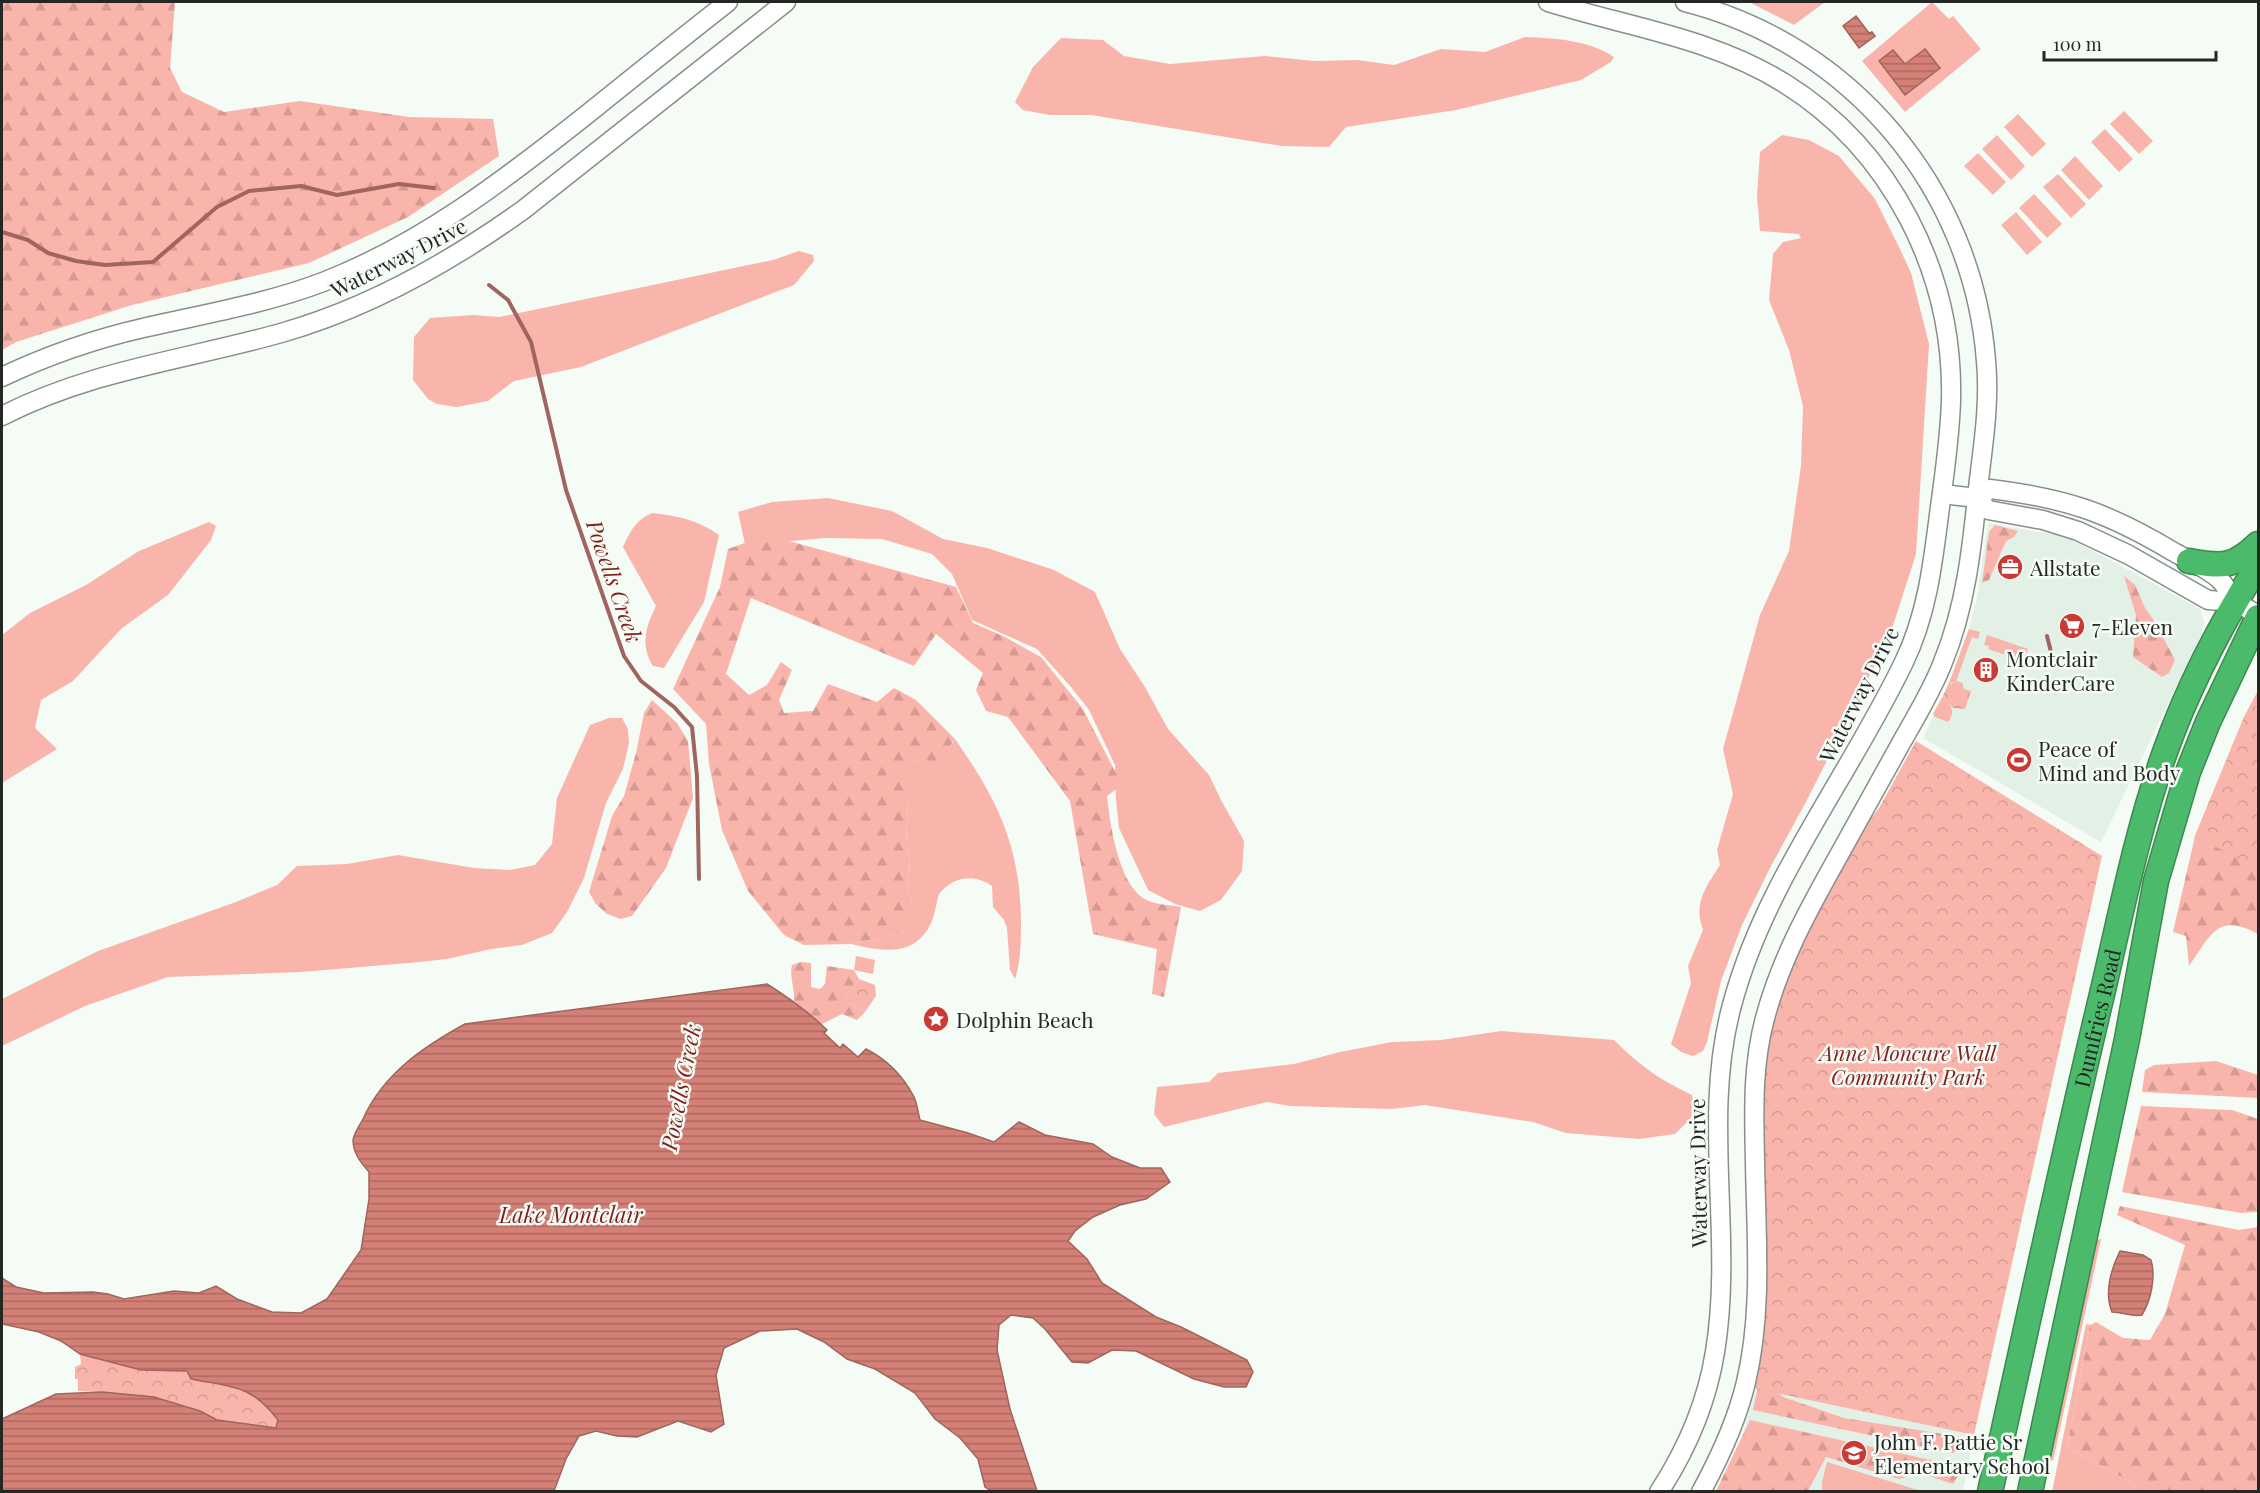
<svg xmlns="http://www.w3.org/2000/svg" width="2260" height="1493" viewBox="0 0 2260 1493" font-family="'Playfair Display',serif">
  <defs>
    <pattern id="forest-firs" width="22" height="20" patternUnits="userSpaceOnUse" patternTransform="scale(1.5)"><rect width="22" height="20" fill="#f9b4ab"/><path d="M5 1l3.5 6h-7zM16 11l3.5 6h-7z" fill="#d59b93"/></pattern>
    <pattern id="park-crowns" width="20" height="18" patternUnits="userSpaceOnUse" patternTransform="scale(1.5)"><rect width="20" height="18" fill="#f9b4ab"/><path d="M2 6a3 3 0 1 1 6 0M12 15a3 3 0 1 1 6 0" fill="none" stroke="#d59b93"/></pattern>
    <pattern id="water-rules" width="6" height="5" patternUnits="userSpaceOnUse" patternTransform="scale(1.5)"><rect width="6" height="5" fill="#d48076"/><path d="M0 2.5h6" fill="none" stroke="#ac6961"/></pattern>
  </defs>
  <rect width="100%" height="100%" fill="#f5fcf6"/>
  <!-- built -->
  <g fill="#e3f0e5">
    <polygon points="1988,523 2063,536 2101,555 2200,609 2204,622 2201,636 2101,842 1923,738 1952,675 1969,629 1977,597"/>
    <polygon points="1756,1389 1974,1435 1963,1491 1722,1492 1732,1470"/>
  </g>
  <!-- grass -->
  <g fill="#f9b4ab">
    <polygon points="1749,2 1825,2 1794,25"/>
    <polygon points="1932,2 1949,19 1953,16 1981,49 1905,112 1862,61"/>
    <path d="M 1525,37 C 1554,38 1589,40 1614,57 L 1611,62 L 1581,80 L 1456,110 L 1346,127 L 1329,147 L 1282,146 L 1091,115 L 1050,115 L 1023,110 L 1015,102 L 1033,67 L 1061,38 L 1103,40 L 1124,56 L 1170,64 L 1265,56 L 1314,61 L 1357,60 L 1394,65 L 1441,49 L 1485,52 Z"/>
    <polygon points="2124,111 2153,141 2139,154 2110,124"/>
    <polygon points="2018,114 2046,144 2032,157 2004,127"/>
    <polygon points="2105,129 2133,159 2119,172 2091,142"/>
    <path d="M 1782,135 L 1809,140 L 1839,156 L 1875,199 L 1899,247 L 1911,273 L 1929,344 L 1916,554 L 1890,635 L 1807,800 L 1771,866 L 1742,925 L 1721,981 L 1707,1042 L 1703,1051 L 1693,1056 L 1681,1052 L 1671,1044 L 1691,983 L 1688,966 L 1703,930 C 1693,903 1706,887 1720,865 L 1717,850 L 1733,794 L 1723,749 L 1760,615 L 1789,551 L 1801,466 L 1803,406 L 1789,350 L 1769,300 L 1773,254 L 1783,242 L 1801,238 L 1799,234 L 1760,231 L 1757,196 L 1760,152 Z"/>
    <polygon points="1997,135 2025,166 2011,180 1982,149"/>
    <polygon points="1978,153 2006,182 1993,195 1964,166"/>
    <polygon points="2075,156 2103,186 2089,200 2061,170"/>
    <polygon points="2058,174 2086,204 2071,218 2043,187"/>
    <polygon points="2034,194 2062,224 2047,238 2019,208"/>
    <polygon points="2016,212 2042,242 2027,255 2001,225"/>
    <polygon points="799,251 813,255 814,261 794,285 581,367 514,381 488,401 457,407 437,404 428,399 413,380 414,337 430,318 473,315 499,317 773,260"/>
    <polygon points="828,498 892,511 943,539 987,548 1054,570 1095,592 1120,649 1145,687 1168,729 1209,775 1221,800 1244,841 1242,871 1221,900 1200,911 1175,904 1148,890 1119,828 1116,800 1115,765 1089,710 1071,687 1037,649 972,620 952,574 932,554 882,539 826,538 768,543 746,549 738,512 772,502"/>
    <path d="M 652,513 C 678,516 698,520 719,535 L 704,602 L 664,668 L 653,666 C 640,645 646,626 656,606 L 623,547 C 631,530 635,521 652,513 Z"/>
    <polygon points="209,522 216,526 211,540 168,595 122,628 73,681 41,700 35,728 57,749 2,783 2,635 30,613 86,585 139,551"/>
    <polygon points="1969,629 1980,632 1978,639 1972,637 1956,682 1949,683"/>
    <polygon points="1987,635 2028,649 2023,663 2015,660 2015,658 1988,649 1989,646 1984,645"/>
    <path d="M 1943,696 C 1951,705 1956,711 1948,722 L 1935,717 L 1933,714 Z"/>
    <polygon points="609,718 622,718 628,729 629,743 623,769 606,803 584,878 567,912 552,933 522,945 491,949 447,959 409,963 301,972 168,977 85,1006 2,1046 2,999 98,951 236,902 277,885 297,866 347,864 398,855 474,868 510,870 535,865 552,844 557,798 590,725"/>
    <path d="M 955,739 C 997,799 1020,845 1021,920 C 1021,938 1021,962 1015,979 L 1010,970 L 1007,928 L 1004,920 L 993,907 L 992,886 C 973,873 953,877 939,894 C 936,904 935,916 930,925 C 913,958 881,951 851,944 L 863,941 L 883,939 L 905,931 L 912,904 L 908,889 L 910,859 L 906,847 L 908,798 L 885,770 L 947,752 Z"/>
    <polygon points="856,956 875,960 873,974 854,970"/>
    <path d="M 1501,1031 L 1614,1040 C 1640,1066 1659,1079 1692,1095 L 1694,1106 L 1691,1118 L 1675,1134 L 1639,1139 L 1566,1133 L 1533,1122 L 1425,1105 L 1392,1109 L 1290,1106 L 1267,1102 L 1164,1127 L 1154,1114 L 1157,1087 L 1209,1082 L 1218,1073 L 1294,1064 L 1340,1052 L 1392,1042 L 1441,1040 Z"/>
    <polygon points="2101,1239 2053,1461 2048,1458 2096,1240"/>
    <polygon points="2086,1324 2090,1325 2067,1447 2134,1484 2138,1491 2052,1492"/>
    <polygon points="1827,1462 1921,1491 1822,1491 1822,1482"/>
  </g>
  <!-- forest -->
  <g fill="url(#forest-firs)">
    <polygon points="2,2 175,2 170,68 182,92 224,112 300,101 409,117 493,119 499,156 408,217 309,263 132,305 16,342 2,350"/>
    <polygon points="1995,525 2018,531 2014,537 2006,541 1989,580 1982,583 1989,532"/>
    <path d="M 767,535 L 956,587 L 973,623 L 1003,636 L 1041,657 L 1083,709 L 1122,785 L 1107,796 C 1110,824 1119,890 1149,901 C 1158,905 1171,905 1181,907 L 1164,997 L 1152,994 L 1157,949 L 1093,934 L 1070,801 L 1008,717 L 986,711 L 976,690 L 983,673 L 936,634 L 914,666 L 751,598 L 726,674 L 749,695 L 767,685 L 781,662 L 792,670 L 779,700 L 784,713 L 813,711 L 828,684 L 877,702 L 894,688 L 916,700 L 955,739 C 951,743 951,747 948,751 C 935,770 906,770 886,770 L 906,787 L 908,799 L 906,847 L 910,859 L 908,889 L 912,904 L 913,918 L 905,931 L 883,939 L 863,941 L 851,944 L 804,945 L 784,935 L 748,891 L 722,830 L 709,764 L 706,724 L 673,689 L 720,587 L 728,549 Z"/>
    <polygon points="2124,576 2135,585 2145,608 2155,622 2175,660 2169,673 2162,677 2133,657 2136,615"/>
    <path d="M 2258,691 L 2258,934 C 2217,912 2211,935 2189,966 L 2186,936 L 2173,932 L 2195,836 L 2244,717 Z"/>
    <polygon points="652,700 677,723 688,741 693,798 666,868 632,916 621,919 607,914 595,903 589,892 612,816 624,796 636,753 644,713"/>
    <path d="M 801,962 L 811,963 L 811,987 L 820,989 L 825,984 L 827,966 L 854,970 L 859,979 L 845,1000 L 865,1012 L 857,1020 L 842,1014 L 822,1024 L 794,1001 C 795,988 789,977 792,965 Z"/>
    <polygon points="2216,1061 2258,1075 2258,1098 2142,1092 2145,1070 2154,1065"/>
    <polygon points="2141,1106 2232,1110 2258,1119 2258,1212 2241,1213 2122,1192"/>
    <polygon points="2120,1206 2239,1230 2258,1227 2258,1491 2138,1491 2134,1484 2067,1447 2090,1325 2096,1322 2123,1338 2150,1340 2165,1314 2185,1245 2117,1215"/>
    <polygon points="1760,1377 1783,1397 1844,1418 1961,1437 1962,1448 1953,1453 1753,1410"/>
    <polygon points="1750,1420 1953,1465 1960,1472 1953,1484 1920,1473 1899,1479 1826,1457 1808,1491 1716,1491"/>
  </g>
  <!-- park -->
  <g fill="url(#park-crowns)">
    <polygon points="1957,681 1962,683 1964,689 1971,691 1965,709 1953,708 1943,696 1949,683 1952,684"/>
    <polygon points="2258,691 2258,869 2195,836 2244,717"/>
    <polygon points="1916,741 2102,856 1974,1435 1752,1388 1762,1061 1787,968 1854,840 1879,808"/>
    <polygon points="859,979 875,985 876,996 865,1012 845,1000"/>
    <polygon points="80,1354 157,1371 187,1371 209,1382 236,1386 254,1394 278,1419 276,1428 217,1420 200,1411 154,1397 102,1392 78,1391 78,1379 75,1379 75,1367 81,1364"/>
  </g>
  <!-- water -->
  <g fill="url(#water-rules)" stroke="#a0655e" stroke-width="1.5">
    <polygon points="1856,16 1869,33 1872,32 1875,36 1859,48 1843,26"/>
    <polygon points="1925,49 1940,68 1905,95 1879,61 1893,50 1905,64"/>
    <path d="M 767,984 C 789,998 808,1011 827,1030 L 824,1033 L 840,1048 L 843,1044 L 858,1057 L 866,1049 C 886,1059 903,1076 914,1097 C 917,1103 918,1113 920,1120 L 968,1133 L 994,1142 L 1019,1122 L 1045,1135 L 1093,1144 L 1112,1157 L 1140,1168 L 1161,1168 L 1170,1182 L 1146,1199 L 1120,1205 L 1093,1217 L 1075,1231 L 1068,1241 L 1087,1259 L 1102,1283 L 1156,1317 L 1181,1327 L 1247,1360 L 1253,1372 L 1246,1387 L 1224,1387 L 1194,1379 L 1136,1351 L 1112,1350 L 1088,1363 L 1072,1362 L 1045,1329 L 1033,1318 L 1011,1315 L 999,1325 L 997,1350 L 1010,1409 L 1037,1491 L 991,1491 L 985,1487 L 978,1459 L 960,1438 L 935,1419 L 915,1393 L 875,1369 L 847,1359 L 824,1342 L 797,1329 L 760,1331 L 724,1348 L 716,1375 L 724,1424 L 711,1432 L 678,1421 L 637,1437 L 617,1436 L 596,1431 L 579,1436 L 566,1459 L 554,1491 L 2,1491 L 2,1419 L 56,1394 L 102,1392 L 154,1397 L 200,1411 L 217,1420 L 276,1428 L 278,1420 C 251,1384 231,1387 191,1379 L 187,1371 L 141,1370 L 80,1354 L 61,1341 L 39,1332 L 2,1324 L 2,1278 L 16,1287 L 44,1293 L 93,1292 L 108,1294 L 124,1299 L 174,1291 L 199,1293 L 216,1286 L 237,1299 L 272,1312 L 301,1313 L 327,1299 L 361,1250 L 369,1199 L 369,1172 C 361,1163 353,1153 353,1140 C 354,1133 360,1125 363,1119 C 383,1074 423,1047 465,1024 Z"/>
    <path d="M 2120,1251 L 2143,1255 L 2151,1260 C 2156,1277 2151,1300 2142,1315 C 2131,1317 2123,1312 2112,1312 C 2104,1293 2111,1269 2120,1251 Z"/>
  </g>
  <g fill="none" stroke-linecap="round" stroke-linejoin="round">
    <!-- stream -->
    <g stroke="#a0655e" stroke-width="4">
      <polyline points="2,232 28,240 48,253 76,261 105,265 153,262 217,207 249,191 301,186 337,195 399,184 434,188"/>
      <polyline points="489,285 508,300 531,342 566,490 624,656 641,681 674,707 692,727 697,776 699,879"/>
      <polyline points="2047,636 2051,652 2050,661"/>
    </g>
    <!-- secondary casing -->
    <g stroke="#888f89" stroke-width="21">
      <g id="secondary">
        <path d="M 1548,2 C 1628,27 1712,38 1784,83 C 1892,150 1954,274 1951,400 C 1950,436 1945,471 1940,507 C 1933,561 1928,612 1904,662 C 1849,777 1765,881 1732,1005 C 1701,1118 1734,1237 1715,1352 C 1707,1402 1687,1449 1659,1492"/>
        <path d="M 1685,2 C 1851,44 1973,189 1986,361 C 1990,403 1983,446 1978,488 C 1972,547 1966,606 1943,662 C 1932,691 1915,718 1900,745 C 1878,785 1856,824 1834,864 C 1806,914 1780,962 1765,1018 C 1752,1066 1754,1113 1755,1162 C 1756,1234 1763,1311 1746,1382 C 1737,1421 1720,1457 1701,1492"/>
        <path d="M 2,377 C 46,356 95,339 143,328 C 204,314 265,304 323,282 C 423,243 507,178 590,112 C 636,75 682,38 728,2"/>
        <path d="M 2,416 C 92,370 185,360 281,333 C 369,308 449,263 523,210 L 786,2"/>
        <polyline points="1942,494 1977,498 1988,510 2043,520 2078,531 2129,555 2208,600 2236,602 2258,615"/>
        <path d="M 1977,498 L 1990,489 C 2065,498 2107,512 2172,551 C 2186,559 2209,569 2220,580 C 2226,586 2231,595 2236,602"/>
      </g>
    </g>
    <!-- highway casing -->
    <g stroke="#3e8752" stroke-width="27">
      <g id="highway">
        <path d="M 2189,561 C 2222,567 2233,568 2258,544"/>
        <path id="s1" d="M 1990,1492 C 2026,1331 2060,1171 2098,1011 C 2119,925 2135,836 2165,752 C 2188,687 2221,624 2258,565"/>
        <polyline points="2030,1492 2127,1039 2156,881 2188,772 2208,722 2258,617"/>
      </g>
    </g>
    <!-- secondary -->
    <use href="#secondary" stroke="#fff" stroke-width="18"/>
    <!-- highway -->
    <use href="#highway" stroke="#4bbb6b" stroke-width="24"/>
  </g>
  <!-- icons -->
  <defs>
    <g id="office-disc" transform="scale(1.35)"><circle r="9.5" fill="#c83a33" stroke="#f5fcf6"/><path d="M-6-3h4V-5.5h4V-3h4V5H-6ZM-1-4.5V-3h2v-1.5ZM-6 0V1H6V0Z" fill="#fff"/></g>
    <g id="supermarket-disc" transform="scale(1.35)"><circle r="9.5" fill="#c83a33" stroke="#f5fcf6"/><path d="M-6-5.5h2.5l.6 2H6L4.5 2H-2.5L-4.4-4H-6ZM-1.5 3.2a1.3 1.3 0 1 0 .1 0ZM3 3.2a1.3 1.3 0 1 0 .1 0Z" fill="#fff"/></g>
    <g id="building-disc" transform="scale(1.35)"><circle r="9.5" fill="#c83a33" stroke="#f5fcf6"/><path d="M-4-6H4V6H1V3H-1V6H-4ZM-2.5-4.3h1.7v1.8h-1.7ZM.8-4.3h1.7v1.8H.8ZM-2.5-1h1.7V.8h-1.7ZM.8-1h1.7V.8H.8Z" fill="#fff"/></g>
    <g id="stadium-disc" transform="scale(1.35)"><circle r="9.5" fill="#c83a33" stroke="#f5fcf6"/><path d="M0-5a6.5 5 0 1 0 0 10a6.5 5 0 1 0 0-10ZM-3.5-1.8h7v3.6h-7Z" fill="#fff"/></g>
    <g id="sight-disc" transform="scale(1.35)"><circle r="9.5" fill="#c83a33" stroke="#f5fcf6"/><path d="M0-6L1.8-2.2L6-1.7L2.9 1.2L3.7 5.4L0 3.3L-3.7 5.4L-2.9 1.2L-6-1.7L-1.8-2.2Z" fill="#fff"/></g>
    <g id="school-disc" transform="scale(1.35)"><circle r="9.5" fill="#c83a33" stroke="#f5fcf6"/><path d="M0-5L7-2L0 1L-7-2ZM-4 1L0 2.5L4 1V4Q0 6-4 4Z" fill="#fff"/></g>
  </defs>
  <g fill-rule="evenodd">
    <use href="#office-disc" x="2010" y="567"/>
    <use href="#supermarket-disc" x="2072" y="626"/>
    <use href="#building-disc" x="1986" y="670"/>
    <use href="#stadium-disc" x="2019" y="760"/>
    <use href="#sight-disc" x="936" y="1019"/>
    <use href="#school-disc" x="1854" y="1453"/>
  </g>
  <g text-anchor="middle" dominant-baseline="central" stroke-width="5" stroke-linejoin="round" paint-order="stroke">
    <!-- street labels -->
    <g font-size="21" fill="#252725" stroke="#f5fcf6">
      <text transform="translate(398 257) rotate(-27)">Waterway Drive</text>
      <text transform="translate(1858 694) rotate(-63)">Waterway Drive</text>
      <text stroke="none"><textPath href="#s1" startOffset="486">Dumfries Road</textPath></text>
      <text transform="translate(1697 1173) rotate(-91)">Waterway Drive</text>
    </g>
    <!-- poi labels -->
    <g font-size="21" fill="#252725" stroke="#f5fcf6" text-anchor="start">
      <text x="2030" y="567">Allstate</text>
      <text x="2092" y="626">7-Eleven</text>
      <text x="2006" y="658">Montclair<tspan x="2006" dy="24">KinderCare</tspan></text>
      <text x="2038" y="748">Peace of<tspan x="2038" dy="24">Mind and Body</tspan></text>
      <text x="956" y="1019">Dolphin Beach</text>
      <text x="1874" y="1441">John F. Pattie Sr<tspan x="1874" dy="24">Elementary School</tspan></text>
    </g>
    <!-- park labels -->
    <g font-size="21" font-style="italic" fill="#85211d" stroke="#f5fcf6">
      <text x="1908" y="1052">Anne Moncure Wall<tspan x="1908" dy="24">Community Park</tspan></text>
    </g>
    <!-- water labels -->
    <g font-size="22" font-style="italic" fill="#831f1b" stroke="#f5fcf6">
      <text transform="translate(615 581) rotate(71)">Powells Creek</text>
      <text transform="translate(680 1087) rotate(-79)">Powells Creek</text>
      <text x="571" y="1214">Lake Montclair</text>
    </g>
  </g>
  <!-- border -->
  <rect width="2260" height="1493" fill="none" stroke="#252725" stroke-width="6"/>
  <!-- scale -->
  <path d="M2044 51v9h172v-9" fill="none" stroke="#252725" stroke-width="3"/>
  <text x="2053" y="51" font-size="18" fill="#252725" stroke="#f5fcf6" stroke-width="4.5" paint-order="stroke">100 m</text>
</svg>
